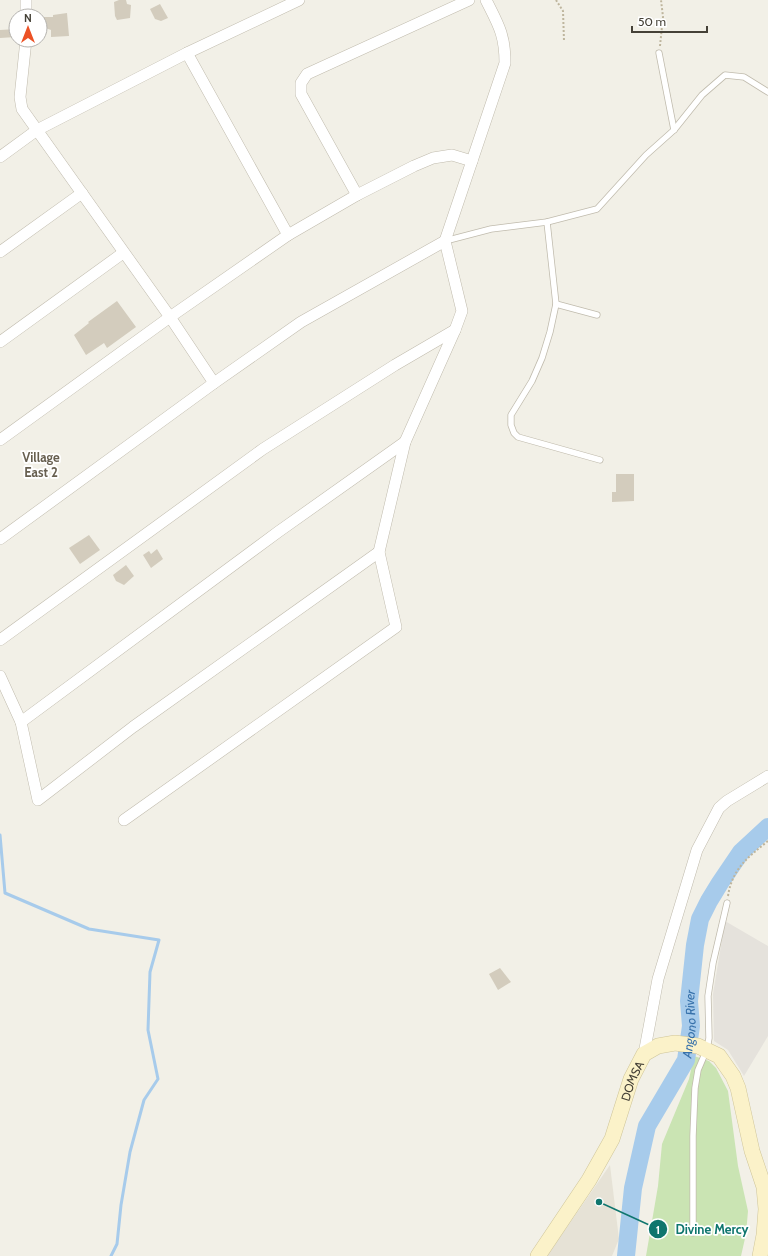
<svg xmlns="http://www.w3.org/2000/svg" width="768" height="1256" viewBox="0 0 768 1256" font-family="Cabin,sans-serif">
  <rect width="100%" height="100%" fill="#f2f0e7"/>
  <!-- residential -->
  <polygon fill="#e6e2d6" points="610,1165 619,1239 612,1256 547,1256"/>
  <!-- industrial -->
  <polygon fill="#e5e2dc" points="725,921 768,946 768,1036 744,1076 728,1050 714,1041 713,994"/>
  <!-- green -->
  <polygon fill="#cae4b3" points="694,1056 709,1061 716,1068 728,1091 738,1166 748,1211 746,1234 741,1256 646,1256 658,1186 662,1144 689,1079"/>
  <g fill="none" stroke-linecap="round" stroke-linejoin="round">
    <!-- stream -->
    <polyline stroke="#a7cbeb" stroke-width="3" points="0,835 5,893 89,929 159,940 150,972 148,1030 158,1079 144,1100 130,1152 121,1205 117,1244 111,1256"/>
    <!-- river -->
    <path stroke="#a7cbeb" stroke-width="18" id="s1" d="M 626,1256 L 633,1188 L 647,1126 L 686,1060 L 691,1026 L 689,1001 L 695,945 L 700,919 L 709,901 L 720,883 L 741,852 L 768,827"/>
  </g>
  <!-- building -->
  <g fill="#d3ccbd">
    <polygon points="119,0 126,0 127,4 131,5 130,18 117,20 115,16 114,2"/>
    <polygon points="160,4 168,18 161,21 155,19 150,9"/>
    <polygon points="67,13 69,36 51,37 51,30 40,26 40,17 53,17 53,15"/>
    <polygon points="16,29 16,37 0,38 0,30"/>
    <polygon points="117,301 136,327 107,348 104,343 86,355 74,335 89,323 88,322"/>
    <polygon points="616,474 634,474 634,501 612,502 612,492 616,492"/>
    <polygon points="89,535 100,550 80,564 69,548"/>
    <polygon points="157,549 163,559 151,568 143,555 149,551 151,554"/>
    <polygon points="126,565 134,576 124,585 116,581 113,575"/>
    <polygon points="500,968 511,982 498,990 489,974"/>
  </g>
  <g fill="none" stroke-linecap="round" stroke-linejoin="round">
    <!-- service casing -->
    <g stroke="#c0bbad" stroke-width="7">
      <g id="service">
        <polyline points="659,53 674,130"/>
        <polyline points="547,222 556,304 550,332 542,358 532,381 511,415 511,425 514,433 518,437 600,460"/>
        <polyline points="445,241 491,229 547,222 597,209 646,155 674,130 702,95 725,75 744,77 768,92"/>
        <polyline points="556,304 597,315"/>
        <polyline points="693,1233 693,1136 695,1088 698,1070 707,1049 709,1038 708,996 713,963 727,903"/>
      </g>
    </g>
    <!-- minor casing -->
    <g stroke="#c0bbad" stroke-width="12">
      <g id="minor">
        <polyline points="26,0 26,16"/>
        <polyline points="26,40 20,97 22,109 170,317 214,383"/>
        <polyline points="187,53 288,235"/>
        <polyline points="0,157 37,130 187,53 299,0"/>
        <polyline points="357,195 301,94 301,83 307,74 469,0"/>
        <polyline points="0,252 82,193"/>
        <polyline points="0,342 123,253"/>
        <polyline points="0,440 170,317 288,235 357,195 414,166 433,158 452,155 472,161"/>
        <polyline points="0,539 214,383 301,322 445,241"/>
        <polyline points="0,640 263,449 395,365 455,330"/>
        <polyline points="0,676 21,722 38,800 133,727 379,552"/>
        <polyline points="21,722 278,532 405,442"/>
        <path d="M 124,820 L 396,627 L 379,552 L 405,442 L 455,330 L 462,311 L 445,241 L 505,63 C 505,34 498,24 486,0"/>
        <polyline points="644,1054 658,979 697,850 719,808 727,801 768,776"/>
      </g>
    </g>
    <!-- secondary casing -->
    <g stroke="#cfc599" stroke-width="16">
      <g id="secondary">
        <path id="s2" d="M 538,1256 L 589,1180 L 612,1139 L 631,1079 L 644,1054 L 658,1046 L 675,1043 L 698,1046 L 719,1056 L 733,1076 L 738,1088 L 752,1151 L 764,1187 L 766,1209 L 764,1235 L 760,1256"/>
      </g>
    </g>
    <!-- path -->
    <g stroke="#beb59d" stroke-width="2" stroke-dasharray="2 2" stroke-linecap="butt">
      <polyline points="556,0 563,11 564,41"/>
      <polyline points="660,46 663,17 661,0"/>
      <path d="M 728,896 C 732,869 748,857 768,841"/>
    </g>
    <!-- service -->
    <use href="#service" stroke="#fff" stroke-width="5.5"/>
    <!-- minor -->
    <use href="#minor" stroke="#fff" stroke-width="11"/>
    <!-- secondary -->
    <use href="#secondary" stroke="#fbf2c9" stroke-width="15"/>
  </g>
  <g text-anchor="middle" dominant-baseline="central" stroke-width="3.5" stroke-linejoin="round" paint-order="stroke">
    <!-- street labels -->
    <g font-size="12" fill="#454137" stroke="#fff">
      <text stroke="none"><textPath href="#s2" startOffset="200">DOMSA</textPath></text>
    </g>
    <!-- neighbourhood labels -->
    <g font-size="13" font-weight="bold" fill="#675f4f" stroke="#fff">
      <text x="41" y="457">Village<tspan x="41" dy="15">East 2</tspan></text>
    </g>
    <!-- water labels -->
    <g font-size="13" font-style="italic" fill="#3771aa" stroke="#fff">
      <text stroke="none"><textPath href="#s1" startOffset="245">Angono River</textPath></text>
    </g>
  </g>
  <!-- callouts -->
  <path fill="none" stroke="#0f766e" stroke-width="1.5" d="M599 1202L658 1229"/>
  <g fill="#0f766e" stroke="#fff" stroke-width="1.5">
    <circle cx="599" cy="1202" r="4"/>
    <circle cx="658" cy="1229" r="10"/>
  </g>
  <g font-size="12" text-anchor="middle" font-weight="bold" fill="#fff">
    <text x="658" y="1234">1</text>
  </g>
  <g font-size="13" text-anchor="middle" font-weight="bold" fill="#0f766e" stroke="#fff" stroke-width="3.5" stroke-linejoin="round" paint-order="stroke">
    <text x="712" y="1234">Divine Mercy</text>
  </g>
  <!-- north arrow -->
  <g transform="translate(28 28)"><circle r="19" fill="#ffffff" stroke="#b5b3af"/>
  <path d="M0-3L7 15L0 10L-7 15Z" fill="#ec5125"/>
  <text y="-6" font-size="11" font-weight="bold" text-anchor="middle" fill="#454137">N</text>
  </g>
  <!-- scale -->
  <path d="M632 26v6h75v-6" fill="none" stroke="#454137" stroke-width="2"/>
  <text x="638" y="26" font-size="12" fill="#454137" stroke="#ffffff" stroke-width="3" paint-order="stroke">50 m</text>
</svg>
